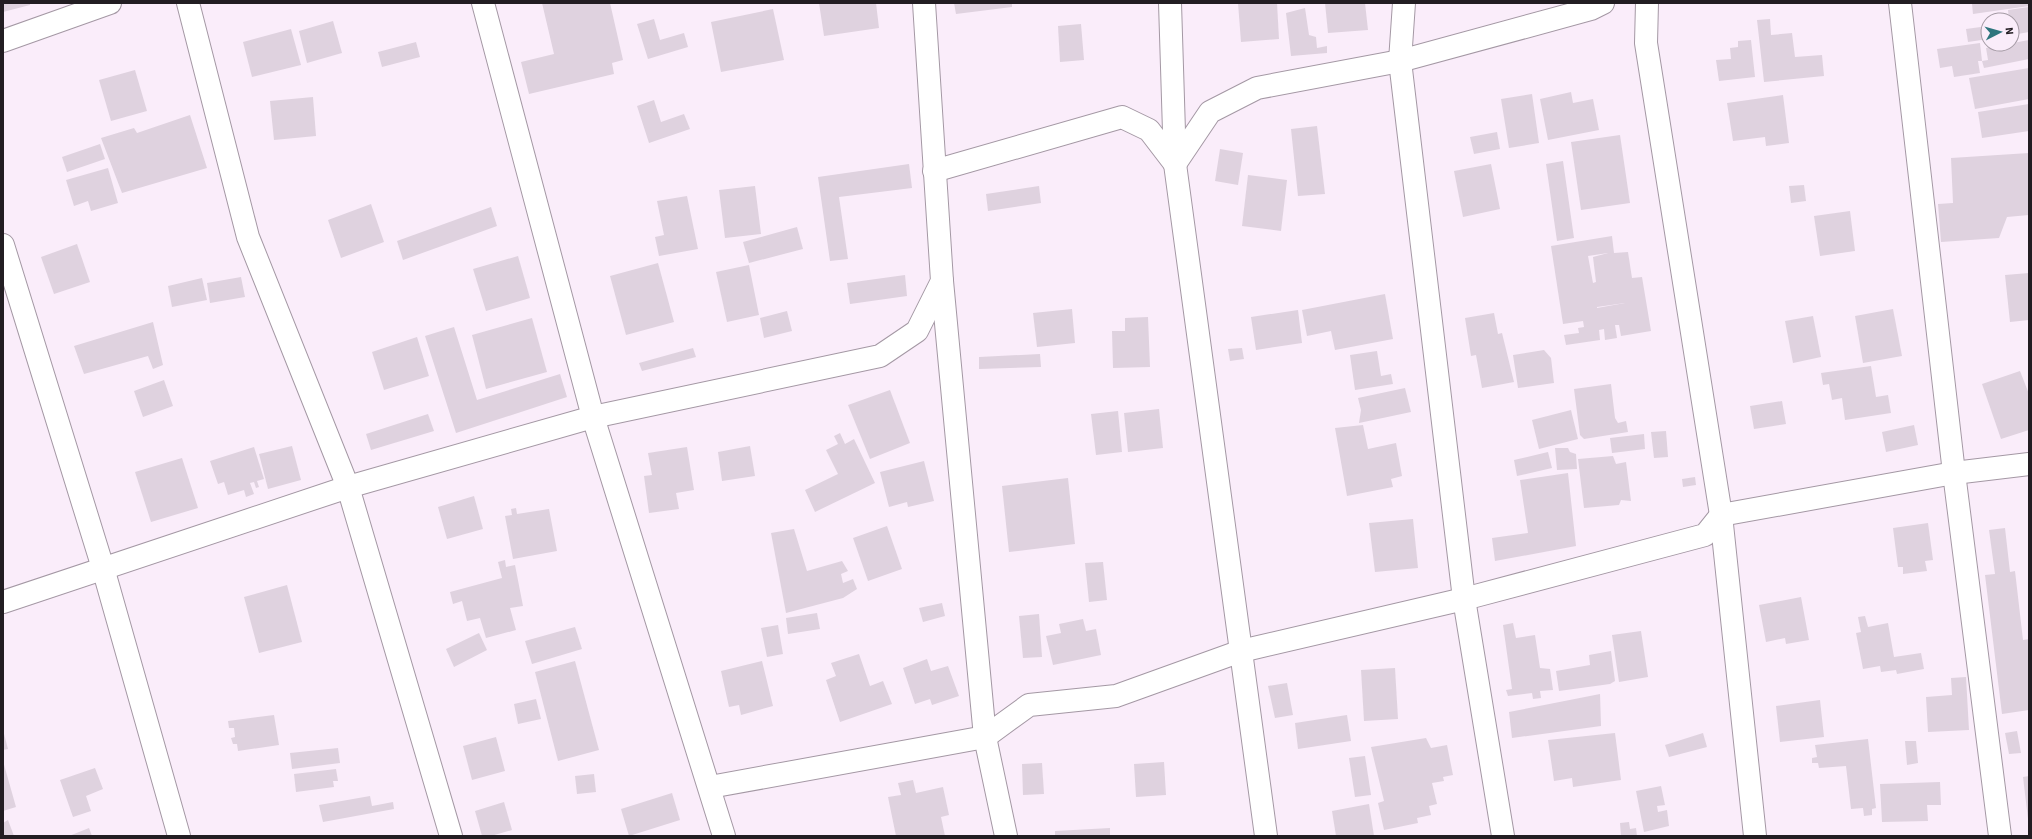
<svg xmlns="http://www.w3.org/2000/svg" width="2032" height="839" viewBox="0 0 2032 839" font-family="'Source Sans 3',sans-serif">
  <rect width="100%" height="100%" fill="#faedfa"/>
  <!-- building -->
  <g fill="#dfd2df" fill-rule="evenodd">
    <polygon points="3,3 30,3 30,5 3,12"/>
    <polygon points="542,3 610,3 623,60 612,63 614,74 529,94 521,62 554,54"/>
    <polygon points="819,3 876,3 879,28 824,36"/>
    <polygon points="954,3 1012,3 1012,7 956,14"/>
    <polygon points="1238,3 1277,3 1279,39 1241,42"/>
    <polygon points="1325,3 1365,3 1368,30 1328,33"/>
    <polygon points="1977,3 2029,3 2029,6 1973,14 1972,4"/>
    <polygon points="2029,7 2029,32 2012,35 2012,20 2009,20 2008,10"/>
    <polygon points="1305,8 1309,35 1316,37 1317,48 1327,46 1327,53 1291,56 1286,13"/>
    <polygon points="773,9 784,60 721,72 711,22"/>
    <polygon points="654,19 660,40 684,33 688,47 648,59 637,24"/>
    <polygon points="1770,19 1771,35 1792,33 1795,57 1822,55 1824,76 1764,82 1757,20"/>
    <polygon points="333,21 342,53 307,63 299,31"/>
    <polygon points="1081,24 1084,60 1060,62 1058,26"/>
    <polygon points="1988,26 1988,39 1968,42 1966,29"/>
    <polygon points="291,29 301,65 252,77 243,42"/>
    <polygon points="1751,40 1755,77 1719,81 1716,60 1731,59 1730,48 1738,47 1738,41"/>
    <polygon points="2029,40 2029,59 1984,68 1982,61 1978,61 1980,73 1954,77 1952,66 1940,68 1937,49 1980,43 1982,61 1988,60 1986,48"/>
    <polygon points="416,42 420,57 382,67 378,52"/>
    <polygon points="2029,68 2029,99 1975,109 1969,78"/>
    <polygon points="135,70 147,111 111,121 99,80"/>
    <polygon points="1571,92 1573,103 1593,99 1599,130 1548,140 1540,99"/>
    <polygon points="1532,94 1539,143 1509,148 1501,99"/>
    <polygon points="1783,95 1789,143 1766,146 1765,137 1733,141 1727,103"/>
    <polygon points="313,97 316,136 274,140 270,101"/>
    <polygon points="654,100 661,122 684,114 690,129 649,143 637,106"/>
    <polygon points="2029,104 2029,131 1982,138 1978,112"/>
    <polygon points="190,115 207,168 122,193 101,138 134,128 137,133"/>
    <polygon points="1317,126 1325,194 1298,196 1291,129"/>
    <polygon points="1497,132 1500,149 1474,154 1470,137"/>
    <polygon points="1620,135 1630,203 1581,210 1571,142"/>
    <polygon points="100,144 105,159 67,172 62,157"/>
    <polygon points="1220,149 1243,153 1238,185 1215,181"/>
    <polygon points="2029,153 2029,215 2007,217 1999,238 1941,242 1938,204 1953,203 1951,158"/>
    <polygon points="1563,161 1574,238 1557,241 1546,164"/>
    <polygon points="909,164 912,188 839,197 848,259 830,261 818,177"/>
    <polygon points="1491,164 1500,209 1463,217 1454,171"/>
    <polygon points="108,168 118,203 91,211 88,201 74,206 66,180"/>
    <polygon points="1248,175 1287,180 1281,231 1242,226"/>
    <polygon points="1804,185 1806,201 1791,203 1789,186"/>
    <polygon points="755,186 761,234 725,238 719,190"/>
    <polygon points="1039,186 1041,203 988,211 986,194"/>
    <polygon points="687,196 698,249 659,256 655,237 664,235 657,201"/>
    <polygon points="371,204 384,242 341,258 328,220"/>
    <polygon points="491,207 497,226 403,260 397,241"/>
    <polygon points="1850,211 1855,251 1820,256 1814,216"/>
    <polygon points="797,227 803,249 749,263 743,242"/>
    <path d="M 1612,236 L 1614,253 L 1628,252 L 1632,278 L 1642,277 L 1651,331 L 1621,336 L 1619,325 L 1615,325 L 1617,338 L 1605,340 L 1604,329 L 1599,330 L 1600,340 L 1566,345 L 1564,335 L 1579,333 L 1578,328 L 1584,327 L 1583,321 L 1563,324 L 1551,246 ZM 1608,253 L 1593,257 L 1596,282 L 1593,283 L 1588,256 ZM 1625,303 L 1597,308 L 1597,307 Z"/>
    <polygon points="77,244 90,282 54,294 41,257"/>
    <polygon points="518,256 530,298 486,311 473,269"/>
    <polygon points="658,263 674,322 626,335 610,276"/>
    <polygon points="749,265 759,315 727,322 716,272"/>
    <polygon points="2029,273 2029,320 2010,322 2005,275"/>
    <polygon points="905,275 907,296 850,304 847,283"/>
    <polygon points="241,277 245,297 210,303 207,283"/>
    <polygon points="202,278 207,300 172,307 168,286"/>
    <polygon points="1385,294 1393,339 1335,350 1331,331 1307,336 1302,310"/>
    <polygon points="1072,309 1075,343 1037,347 1033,313"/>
    <polygon points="1893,309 1902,356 1863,363 1855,316"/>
    <polygon points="1298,310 1302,343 1256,350 1251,317"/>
    <polygon points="787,311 792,331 764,338 760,318"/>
    <polygon points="1494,313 1498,334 1502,333 1514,382 1482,388 1476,355 1471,356 1465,318"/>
    <polygon points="1813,316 1821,357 1793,363 1785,321"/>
    <polygon points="1148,317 1150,367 1113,368 1112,331 1125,331 1125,318"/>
    <polygon points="532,318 547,372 486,389 472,335"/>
    <polygon points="153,322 163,365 153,369 148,356 84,374 74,346"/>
    <polygon points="454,327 477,400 560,374 567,397 456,433 425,336"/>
    <polygon points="417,337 429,376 384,390 372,352"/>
    <polygon points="693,348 696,357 642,371 639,363"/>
    <polygon points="1242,348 1244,359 1230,361 1228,349"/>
    <polygon points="1544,350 1551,358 1554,383 1518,388 1513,355"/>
    <polygon points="1377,351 1381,376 1391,374 1393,384 1355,390 1350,355"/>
    <polygon points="1040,354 1041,367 979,369 979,357"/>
    <polygon points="1871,366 1876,397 1888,395 1891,413 1845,420 1842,398 1832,400 1829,384 1823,385 1821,373"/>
    <polygon points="2020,371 2029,394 2029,430 2001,439 1982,384"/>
    <polygon points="164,380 173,406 143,417 134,391"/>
    <polygon points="1611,384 1615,418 1618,423 1626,421 1628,432 1584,439 1580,435 1574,389"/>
    <polygon points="1405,388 1411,412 1359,423 1361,410 1358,398"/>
    <polygon points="890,390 910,443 870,459 848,405"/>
    <polygon points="1782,401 1786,424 1754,429 1750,406"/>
    <polygon points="1159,409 1163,448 1128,452 1124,413"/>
    <polygon points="1571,410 1578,439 1539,449 1532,420"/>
    <polygon points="1118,411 1122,452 1096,455 1091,414"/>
    <polygon points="428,414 434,431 371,450 366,434"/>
    <polygon points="1363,425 1368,449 1396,443 1402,476 1391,479 1393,487 1347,496 1335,428"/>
    <polygon points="1914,425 1918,445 1886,452 1882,432"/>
    <polygon points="1666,431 1668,457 1654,458 1651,432"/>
    <polygon points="840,433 845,444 854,439 875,483 815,512 805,490 838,474 826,450 838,444 834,436"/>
    <polygon points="1644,434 1645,449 1612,453 1610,438"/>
    <polygon points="292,446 301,480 268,489 259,454"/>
    <polygon points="750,446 755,476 722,481 718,452"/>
    <polygon points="254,447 264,479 257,481 259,487 256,488 254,482 250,483 254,494 246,497 244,490 228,495 224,482 218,484 210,461"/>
    <polygon points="687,447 694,490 676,493 679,509 649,513 644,476 652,475 648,453"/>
    <polygon points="1555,448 1568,448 1570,452 1576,454 1577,469 1557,470"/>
    <polygon points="1548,452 1552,468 1517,476 1514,460"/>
    <polygon points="1613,456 1616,464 1626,462 1631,501 1621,500 1619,505 1584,508 1578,459"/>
    <polygon points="182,458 198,508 151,522 135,472"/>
    <polygon points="924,461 934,501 908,507 907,502 889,507 880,472"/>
    <polygon points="1568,473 1576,546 1495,561 1492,538 1528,533 1520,480"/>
    <polygon points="1695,477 1696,485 1683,487 1682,479"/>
    <polygon points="1068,478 1075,544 1009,552 1002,486"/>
    <polygon points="474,496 483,529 447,539 438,507"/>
    <polygon points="516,508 517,514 549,509 557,551 513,559 505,516 512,515 511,509"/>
    <polygon points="1413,519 1418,568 1375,572 1369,523"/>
    <polygon points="1928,523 1933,560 1925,561 1927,571 1903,574 1903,567 1898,567 1893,528"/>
    <polygon points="887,526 902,569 868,581 853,538"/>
    <polygon points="2005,528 2010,572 2015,571 2023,640 2029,639 2029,710 2002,714 1985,575 1995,574 1989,530"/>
    <polygon points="794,529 807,571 842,561 848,571 841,574 843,583 853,579 857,589 843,598 786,613 771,533"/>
    <polygon points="505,560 506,567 515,565 523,606 510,608 516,630 486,638 480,618 467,621 462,601 453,604 450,592 502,578 498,562"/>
    <polygon points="1103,562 1107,600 1089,602 1085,563"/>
    <polygon points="287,585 302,642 259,653 244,597"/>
    <polygon points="1801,597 1809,640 1786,644 1785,638 1766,642 1759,605"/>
    <polygon points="942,603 945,616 923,622 919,608"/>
    <polygon points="817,613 820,629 788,634 786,618"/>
    <polygon points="1039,614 1042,657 1023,658 1019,616"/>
    <polygon points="1865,616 1868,627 1888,623 1894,657 1921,653 1924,669 1897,674 1896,670 1881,672 1880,666 1863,669 1856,633 1861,632 1858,617"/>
    <polygon points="1083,619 1086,631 1096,629 1101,655 1053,665 1046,636 1061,633 1059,624"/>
    <polygon points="1513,623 1516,638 1535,635 1540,668 1550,669 1553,690 1540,691 1541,698 1533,699 1532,693 1508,696 1506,690 1512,689 1503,625"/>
    <polygon points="778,625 783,654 767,657 761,628"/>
    <polygon points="575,627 582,649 532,664 525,641"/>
    <polygon points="1641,631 1648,677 1619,682 1612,635"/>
    <polygon points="479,633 487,650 454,667 446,649"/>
    <polygon points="1611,651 1615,681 1610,684 1559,691 1556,671 1590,665 1589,655"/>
    <polygon points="859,654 870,686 883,681 892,704 840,722 826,680 836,676 831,663"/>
    <polygon points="927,659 931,671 948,666 959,696 932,705 930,699 915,704 903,668"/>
    <polygon points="575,661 599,750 558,761 535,672"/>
    <polygon points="762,661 773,706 741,715 739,705 729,707 721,671"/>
    <polygon points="1395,668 1398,719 1364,721 1361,670"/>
    <polygon points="1966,677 1969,730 1928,732 1926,697 1952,695 1951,678"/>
    <polygon points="1287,683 1293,715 1275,718 1268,686"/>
    <polygon points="1600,694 1601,726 1512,738 1509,712"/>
    <polygon points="536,699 541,719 518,724 514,704"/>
    <polygon points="1820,700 1824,737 1780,742 1776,706"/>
    <polygon points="274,715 279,745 238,751 237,744 233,744 231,738 235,737 234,728 229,728 228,721"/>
    <polygon points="1347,715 1351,741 1298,749 1295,723"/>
    <polygon points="3,730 8,749 3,750"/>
    <polygon points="2017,731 2021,753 2009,754 2005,733"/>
    <polygon points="1615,733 1621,780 1573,787 1572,778 1554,781 1548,740"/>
    <polygon points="1703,733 1707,747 1669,757 1665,745"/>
    <polygon points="496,737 505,771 472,780 463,746"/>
    <polygon points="1426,738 1431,748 1447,745 1453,775 1443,777 1444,781 1432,783 1437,804 1429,806 1431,815 1417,818 1418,823 1384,830 1378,803 1384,801 1371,747"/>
    <polygon points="1868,739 1876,808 1872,809 1872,815 1864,816 1863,808 1851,809 1846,766 1819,768 1818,763 1812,763 1812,758 1817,757 1815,745"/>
    <polygon points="1905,741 1916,741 1918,763 1907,765"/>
    <polygon points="338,748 340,763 292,769 290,753"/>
    <polygon points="1365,756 1371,795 1355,797 1349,758"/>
    <polygon points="3,761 16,807 3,811"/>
    <polygon points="1164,762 1166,795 1136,797 1134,764"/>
    <polygon points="1042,763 1044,794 1023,795 1022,764"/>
    <polygon points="95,768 103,789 86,796 91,811 73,817 60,780"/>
    <polygon points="336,769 338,781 333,781 334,787 296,792 294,774"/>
    <polygon points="594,774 596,792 577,794 575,776"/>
    <polygon points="2029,776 2029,819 2028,819 2023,777"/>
    <polygon points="913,780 916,793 943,787 949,815 941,817 945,836 896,836 888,797 901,795 898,783"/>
    <polygon points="1940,782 1941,805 1927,805 1928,821 1882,822 1880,784"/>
    <polygon points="1661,786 1665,805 1657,806 1658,812 1667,810 1669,826 1644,832 1636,791"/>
    <polygon points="672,793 680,820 629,836 621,809"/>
    <polygon points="370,796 372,806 393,802 394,809 323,822 319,805"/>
    <polygon points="504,802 512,830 491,836 482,836 475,811"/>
    <polygon points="1369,804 1374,836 1336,836 1332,811"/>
    <polygon points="8,820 14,836 3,836 3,823"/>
    <polygon points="1629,822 1630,829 1636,828 1637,836 1621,836 1620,823"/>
    <polygon points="89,828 92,836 69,836"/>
    <polygon points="1110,828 1110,836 1055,836 1055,831"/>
  </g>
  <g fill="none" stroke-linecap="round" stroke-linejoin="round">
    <!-- minor casing -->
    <g stroke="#a498a4" stroke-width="24">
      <g id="minor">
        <polyline points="188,3 248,237 348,487 451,836"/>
        <polyline points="483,3 593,417 724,836"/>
        <polyline points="1170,3 1175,164 1266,836"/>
        <polyline points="1404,3 1400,61 1464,599 1503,836"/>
        <polyline points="1647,3 1646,43 1721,515 1755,836"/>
        <polyline points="1900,3 1954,473 2000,836"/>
        <polyline points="3,41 110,3"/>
        <polyline points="934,171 1122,117 1149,130 1175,164 1210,112 1257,88 1400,61 1591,9 1603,3"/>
        <polyline points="3,245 103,568 179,836"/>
        <polyline points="942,281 985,737 1006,836"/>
        <polyline points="3,602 348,487 593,417 880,356 917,331 942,281 924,3"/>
        <polyline points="710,787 985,737 1029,705 1116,696 1241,651 1464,599 1705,535 1721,515 1954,473 2029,464"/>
      </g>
    </g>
    <!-- minor -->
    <use href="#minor" stroke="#fff" stroke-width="22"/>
  </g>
  <!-- border -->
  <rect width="2032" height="839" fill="none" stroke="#221d22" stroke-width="8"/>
  <!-- north arrow -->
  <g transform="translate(2000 32) rotate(84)"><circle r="19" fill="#faedfa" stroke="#a49aa4"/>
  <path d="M0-3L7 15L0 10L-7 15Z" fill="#2d757d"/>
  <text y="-6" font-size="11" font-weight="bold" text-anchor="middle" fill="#221d22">N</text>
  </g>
</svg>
